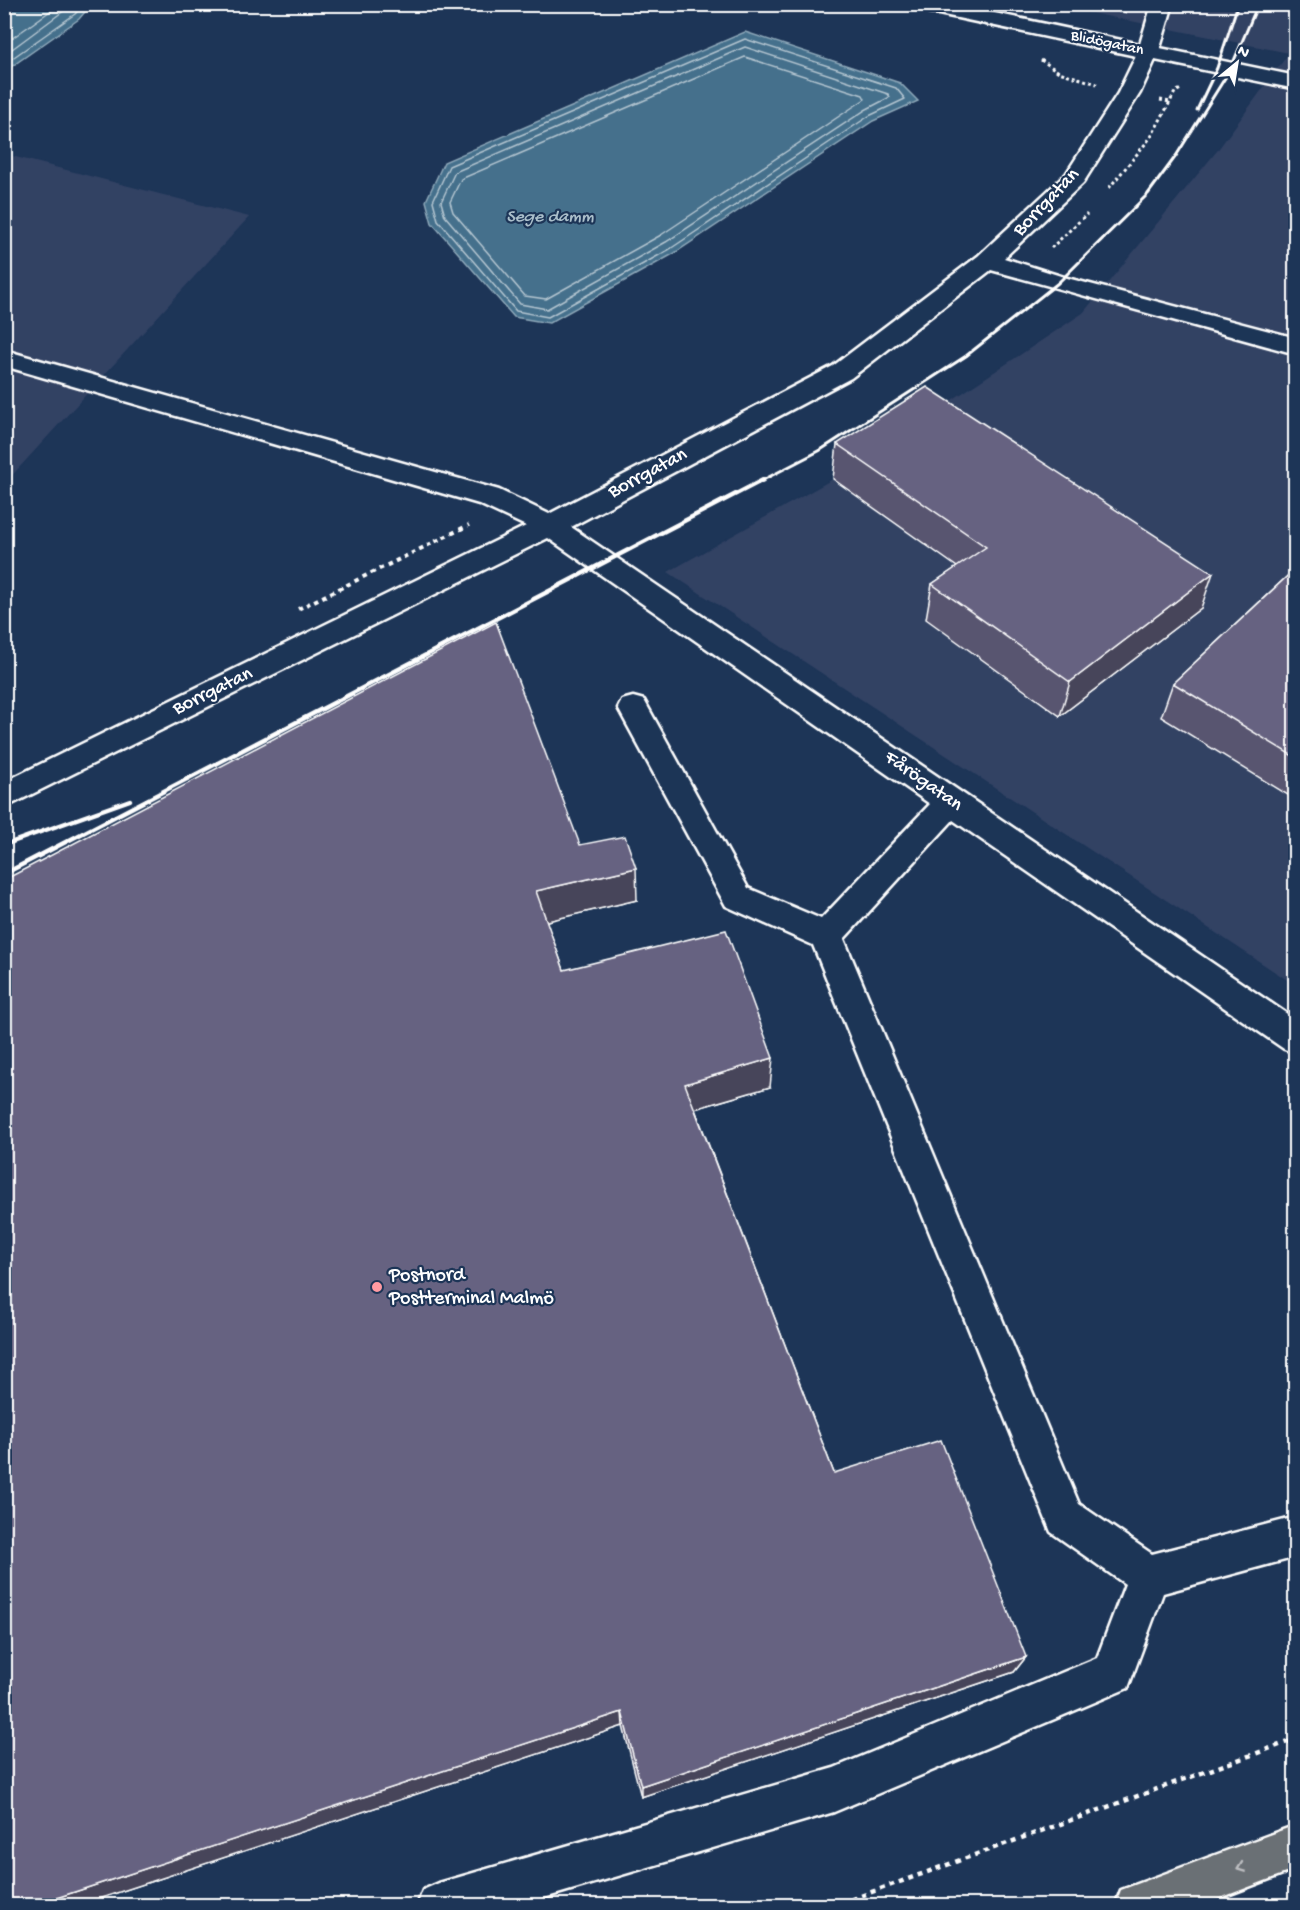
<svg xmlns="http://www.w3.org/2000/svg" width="1300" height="1910" viewBox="0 0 1300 1910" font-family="'Gochi Hand',sans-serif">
  <rect width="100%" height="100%" fill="#1d3557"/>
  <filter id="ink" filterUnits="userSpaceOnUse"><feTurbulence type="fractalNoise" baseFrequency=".0167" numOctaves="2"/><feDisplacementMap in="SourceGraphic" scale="12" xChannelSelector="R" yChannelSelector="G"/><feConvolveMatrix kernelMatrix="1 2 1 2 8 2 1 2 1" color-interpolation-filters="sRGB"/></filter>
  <g filter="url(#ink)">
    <!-- built -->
    <g fill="#334264">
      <polygon points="1052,5 1295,5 1295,985 668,572 833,479 1083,313 1217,151 1289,53"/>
      <polygon points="4,154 249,217 5,483 4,483"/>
    </g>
    <!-- water -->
    <g fill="#45708c" stroke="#8fa9ba" stroke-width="1.5">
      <polygon points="86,5 90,6 79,19 5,71 5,5"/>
      <polygon points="745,32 900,83 918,101 873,121 673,254 549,323 514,317 432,223 426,201 444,162"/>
    </g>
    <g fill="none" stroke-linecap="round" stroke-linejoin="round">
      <!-- shore -->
      <g stroke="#b5c6d1" stroke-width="1.5">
        <polygon points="745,39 896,88 905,99 869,116 670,249 548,317 516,311 438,220 433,201 449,166"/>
        <polyline points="4,44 60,4"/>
        <polygon points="745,47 888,94 890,97 865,110 666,242 547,309 520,304 445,216 441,202 455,172"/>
        <polyline points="4,55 73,4"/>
        <polygon points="745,57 863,95 865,99 661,235 546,299 525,296 453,212 450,202 461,179"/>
        <polyline points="4,64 75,14 84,4"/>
      </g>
      <!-- minor casing -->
      <g stroke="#fff" stroke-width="5">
        <polygon id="minor" points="910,4 952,4 1140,44 1152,4 1173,4 1160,48 1296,76 1296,89 1155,60 1140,93 1083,183 1004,258 1067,278 1296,338 1296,354 991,270 851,378 571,527 1296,1020 1296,1053 1284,1049 953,820 844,939 1079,1504 1152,1554 1296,1517 1296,1557 1163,1593 1128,1688 834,1812 517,1906 417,1906 423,1890 439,1883 834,1768 1097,1658 1125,1584 1051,1532 813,945 726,906 618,708 622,700 633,697 644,700 748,888 821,919 930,804 548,538 4,808 4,782 526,526 479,504 4,366 4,350 499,490 549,514 833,366 978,256 1066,174 1118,93 1136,56 920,10"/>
      </g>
      <!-- major casing -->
      <g stroke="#fff" stroke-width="5">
        <polygon id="major" points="1296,1825 1296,1869 1199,1906 1115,1906 1121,1890"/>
      </g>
      <!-- path-far2 -->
      <g stroke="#fff" stroke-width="3" stroke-dasharray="3 3" stroke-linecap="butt">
        <polyline points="1094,6 1126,12"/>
        <polyline points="1041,60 1059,72 1097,84"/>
        <polyline points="1160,100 1170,102 1175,92 1181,89"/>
        <polyline points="1109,188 1151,137 1170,102"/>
        <polyline points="1051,248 1087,214"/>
      </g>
      <!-- path-far1 -->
      <polyline stroke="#fff" stroke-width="4" stroke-dasharray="4.5 4.5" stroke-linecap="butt" points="298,609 469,525"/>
      <!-- path -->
      <polyline stroke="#fff" stroke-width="4.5" stroke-dasharray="5 5" stroke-linecap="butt" points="833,1906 1296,1739"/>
      <!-- minor -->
      <use href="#minor" fill="#1d3557" fill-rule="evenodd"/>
      <!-- major -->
      <use href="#major" fill="#6b6f75" fill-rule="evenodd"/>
      <!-- rail-far1 -->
      <g stroke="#fff" stroke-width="3">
        <polyline points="1197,110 1217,68 1238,4"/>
        <polyline points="761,481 819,451 966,356 1058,283 1148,194 1176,156 1230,70 1258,4"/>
      </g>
      <!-- rail -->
      <g stroke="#fff" stroke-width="4.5">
        <polyline points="4,845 130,800"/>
        <polyline points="4,874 763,480"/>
      </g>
    </g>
    <!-- wall -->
    <g fill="#58546f" stroke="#fff" stroke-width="1.5">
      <polygon points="837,444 1201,608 1060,716 926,619 932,584 957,567 833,479"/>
      <polygon points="1296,568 1296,800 1161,717 1173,683"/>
      <polygon points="580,845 637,900 546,921 564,970 770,1087 695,1109 834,1473 1026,1657 1014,1672 641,1797 623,1726 80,1905"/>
    </g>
    <!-- shaded-wall -->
    <g fill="#47455a" stroke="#fff" stroke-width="1.5">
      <polygon points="1213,573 1201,608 1060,716 1070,682"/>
      <polygon points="636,868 637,900 539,923 536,891"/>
      <polygon points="773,1058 770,1087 684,1112 685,1084"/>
      <polygon points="1026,1657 1014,1672 641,1797 641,1786"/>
      <polygon points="622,1712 623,1726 80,1905 35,1905"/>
    </g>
    <!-- building -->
    <g fill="#666281" stroke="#fff" stroke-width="1.5">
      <polygon points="927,387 1213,573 1070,682 932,584 986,547 837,444"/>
      <polygon points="1296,568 1296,758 1173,683"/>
      <polygon points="496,622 580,845 625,836 636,868 536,891 564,970 726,930 773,1058 685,1084 834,1473 941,1440 1026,1657 641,1786 622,1712 35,1905 4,1905 4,880"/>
    </g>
    <!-- one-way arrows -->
    <defs><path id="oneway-chevron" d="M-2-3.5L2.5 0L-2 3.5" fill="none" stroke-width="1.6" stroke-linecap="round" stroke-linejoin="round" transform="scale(1.5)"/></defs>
    <use stroke="#bcbec1" href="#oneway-chevron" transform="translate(1241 1868) rotate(160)"/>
  </g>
  <!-- markers -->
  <circle fill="#ff9aa2" stroke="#1d3557" stroke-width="2" cx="377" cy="1287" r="6"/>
  <g text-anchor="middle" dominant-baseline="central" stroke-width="4.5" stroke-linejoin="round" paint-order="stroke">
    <!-- far-street labels -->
    <g font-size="16" fill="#fff" stroke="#1d3557">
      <text transform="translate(1107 44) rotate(12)">Blidögatan</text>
    </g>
    <!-- far-water labels -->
    <g font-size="18" font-style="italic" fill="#abbfcb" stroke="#1d3557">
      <text x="550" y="217">Sege damm</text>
    </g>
    <!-- street labels -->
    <g font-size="20" fill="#fff" stroke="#1d3557">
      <text transform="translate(1047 203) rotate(-46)">Borrgatan</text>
      <text transform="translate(648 474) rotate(-28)">Borrgatan</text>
      <text transform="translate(213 692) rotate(-26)">Borrgatan</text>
      <text transform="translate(923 782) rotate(35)">Fårögatan</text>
    </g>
    <!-- poi labels -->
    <g font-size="20" fill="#fff" stroke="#1d3557" text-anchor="start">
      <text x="389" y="1276">Postnord<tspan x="389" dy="23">Postterminal Malmö</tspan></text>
    </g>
  </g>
  <!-- margin -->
  <rect width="1300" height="1910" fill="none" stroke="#1d3557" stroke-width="24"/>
  <rect x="12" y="12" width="1276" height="1886" fill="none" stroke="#fff" stroke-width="2" filter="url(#ink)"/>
  <!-- north arrow -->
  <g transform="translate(1237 63) rotate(30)" stroke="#1d3557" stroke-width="4.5" paint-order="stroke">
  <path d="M0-4.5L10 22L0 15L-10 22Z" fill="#ffffff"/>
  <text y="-9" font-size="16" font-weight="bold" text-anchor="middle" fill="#ffffff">N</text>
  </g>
</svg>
